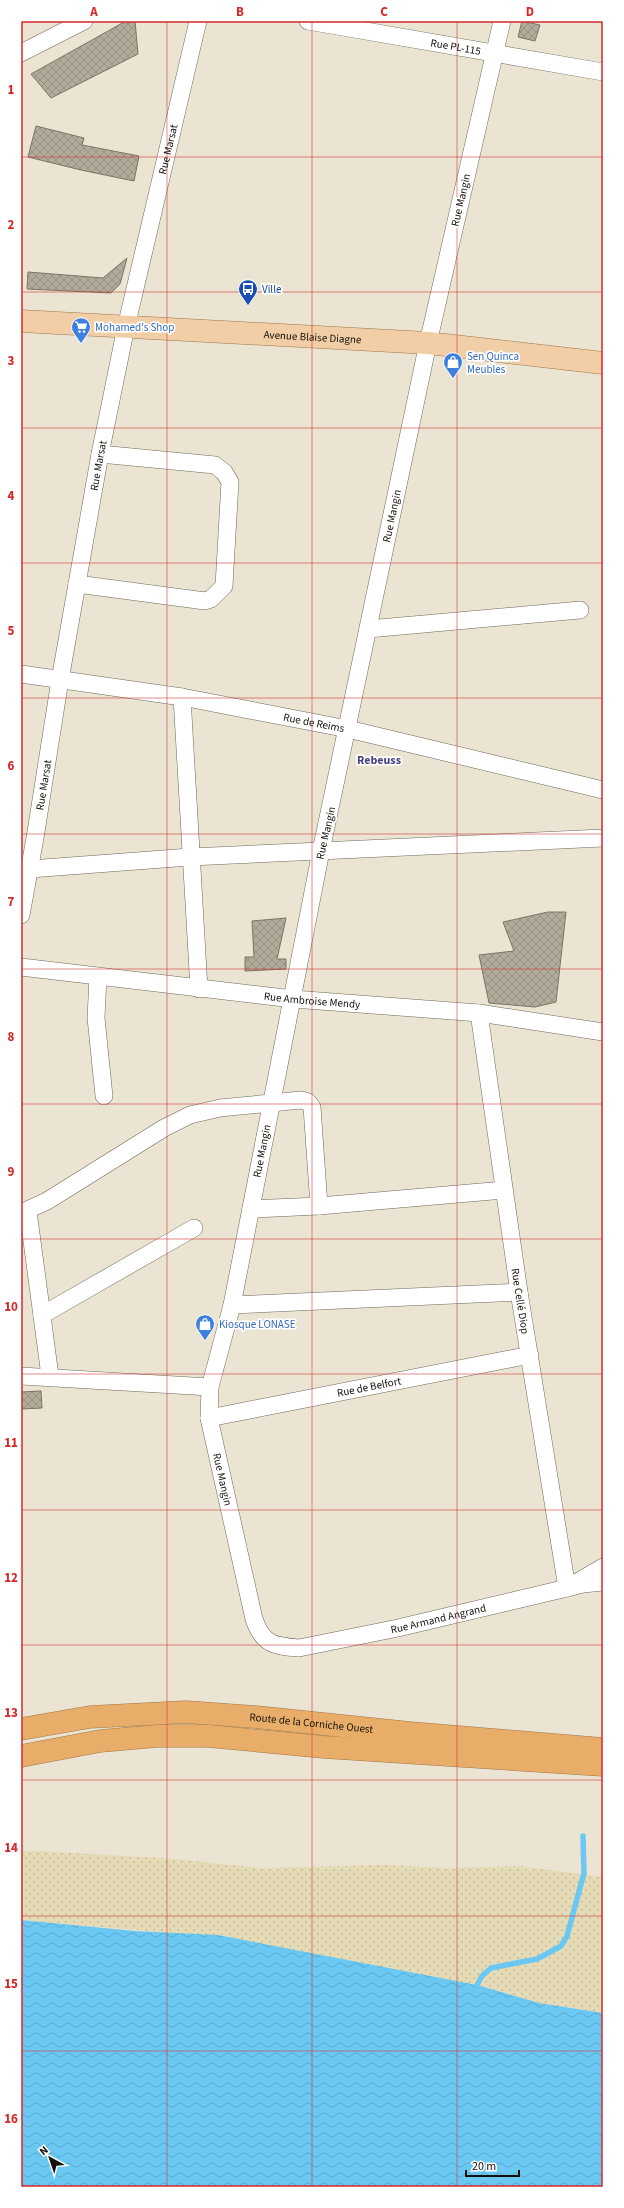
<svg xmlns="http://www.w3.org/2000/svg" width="624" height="2208" viewBox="0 0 624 2208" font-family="'Source Sans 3',sans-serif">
  <defs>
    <pattern id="sand-dots" width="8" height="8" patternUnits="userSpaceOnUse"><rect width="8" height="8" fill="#e5dbb6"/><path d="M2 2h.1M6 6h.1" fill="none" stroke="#c4bb9b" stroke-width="1.8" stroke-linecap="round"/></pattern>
    <pattern id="water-waves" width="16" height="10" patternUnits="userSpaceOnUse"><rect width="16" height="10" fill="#6ac8f3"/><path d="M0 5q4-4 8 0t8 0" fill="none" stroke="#5babcf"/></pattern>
    <pattern id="building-cross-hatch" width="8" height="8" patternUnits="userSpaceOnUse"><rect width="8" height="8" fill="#b1ab9a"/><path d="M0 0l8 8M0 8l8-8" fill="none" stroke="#979283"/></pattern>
  </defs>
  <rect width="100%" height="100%" fill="#ebe4d2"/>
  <!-- sand -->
  <polygon fill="url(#sand-dots)" points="21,1851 40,1851 175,1859 261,1868 385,1865 449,1868 519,1866 603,1877 603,2013 539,2003 477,1985 170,1933 21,1920"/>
  <!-- water -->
  <polygon fill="url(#water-waves)" points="21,1920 135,1931 218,1935 477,1985 539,2003 603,2013 603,2187 21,2187"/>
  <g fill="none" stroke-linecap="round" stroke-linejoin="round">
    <!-- stream -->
    <polyline stroke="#6ac8f3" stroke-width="5.5" points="477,1985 482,1976 491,1968 537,1959 561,1946 567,1936 584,1873 583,1836"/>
  </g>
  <!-- building -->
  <g fill="url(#building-cross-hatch)" stroke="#797463">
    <polygon points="126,21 135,21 138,54 51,98 31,74"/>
    <polygon points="522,21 540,25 535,41 518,37"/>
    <polygon points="36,126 84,138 82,145 139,156 134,181 81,170 28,157"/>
    <polygon points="127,258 120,284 111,293 27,289 28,272 103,278"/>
    <polygon points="548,912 566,912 556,1002 535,1007 489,1003 479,955 514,951 503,922"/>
    <polygon points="286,918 277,959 286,959 286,969 245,971 245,957 254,957 252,921"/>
    <polygon points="41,1391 42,1408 21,1409 21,1392"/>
  </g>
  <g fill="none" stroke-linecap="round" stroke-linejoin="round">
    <!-- minor casing -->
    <g stroke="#6e6858" stroke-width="18">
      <g id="minor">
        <path id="s1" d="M 308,21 L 603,72"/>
        <path id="s2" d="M 502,21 L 428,343 L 321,851 L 232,1305 L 210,1387 L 209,1418 L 254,1619 C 263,1645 274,1646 299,1648 L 398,1628 L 567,1588 L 603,1567"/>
        <polyline points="21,53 84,21"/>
        <polyline points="77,584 205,601 211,599 224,586 230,482 224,472 215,465 100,454"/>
        <polyline points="368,629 580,610"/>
        <path id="s3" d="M 21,674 L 182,697 L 348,729 L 603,790"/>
        <polyline points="182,697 199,989"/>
        <polyline points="30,869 190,857 603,838"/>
        <path id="s4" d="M 21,915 L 35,838 L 60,680 L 100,454 L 126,327 L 198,21"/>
        <path id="s5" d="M 21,967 L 293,999 L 479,1013 L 603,1032"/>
        <polyline points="98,977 96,1018 104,1096"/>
        <path id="s6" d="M 479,1013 L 519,1292 L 567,1588 L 583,1584 L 603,1582"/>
        <polyline points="251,1209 319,1206 504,1190"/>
        <polyline points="28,1211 50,1376"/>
        <polyline points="21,1213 47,1201 164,1128 190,1115 220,1108 301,1100 308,1102 312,1107 319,1206"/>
        <polyline points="232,1305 519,1292"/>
        <polyline points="42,1315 194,1228"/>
        <polyline points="21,1376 210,1387"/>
        <path id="s7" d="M 209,1418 L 530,1355"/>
      </g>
    </g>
    <!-- major casing -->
    <g stroke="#9d7748" stroke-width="23">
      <g id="major">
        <path id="s8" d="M 21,321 L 428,343 L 603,363"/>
      </g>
    </g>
    <!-- highway casing -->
    <g stroke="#9d7748" stroke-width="23">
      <g id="highway">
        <path id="s9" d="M 21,1729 L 90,1717 L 186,1712 L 256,1717 L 410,1733 L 603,1749"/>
        <polyline points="21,1756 100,1741 157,1736 208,1736 324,1747 603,1765"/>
      </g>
    </g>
    <!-- minor -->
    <use href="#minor" stroke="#fff" stroke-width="17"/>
    <!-- major -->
    <use href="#major" stroke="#f1cea5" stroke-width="22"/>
    <!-- highway -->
    <use href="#highway" stroke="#e8ae69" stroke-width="22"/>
  </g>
  <!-- grid -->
  <path fill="none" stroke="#d62828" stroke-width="1" stroke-opacity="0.55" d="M 167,21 L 167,2187M 312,21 L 312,2187M 457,21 L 457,2187M 21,157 L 603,157M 21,292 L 603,292M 21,428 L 603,428M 21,563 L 603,563M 21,698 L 603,698M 21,834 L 603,834M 21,969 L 603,969M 21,1104 L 603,1104M 21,1239 L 603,1239M 21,1374 L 603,1374M 21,1510 L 603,1510M 21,1645 L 603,1645M 21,1780 L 603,1780M 21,1916 L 603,1916M 21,2051 L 603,2051"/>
  <!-- icons -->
  <defs>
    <g id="bus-pin" transform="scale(1)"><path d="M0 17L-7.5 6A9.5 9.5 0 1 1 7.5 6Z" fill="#1a4fb4" stroke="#fff"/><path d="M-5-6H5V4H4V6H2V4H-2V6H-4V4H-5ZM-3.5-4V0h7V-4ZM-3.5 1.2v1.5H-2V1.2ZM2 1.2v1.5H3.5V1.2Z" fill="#fff"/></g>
    <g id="supermarket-pin" transform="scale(1)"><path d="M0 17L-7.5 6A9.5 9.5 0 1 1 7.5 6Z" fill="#3f7fe0" stroke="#fff"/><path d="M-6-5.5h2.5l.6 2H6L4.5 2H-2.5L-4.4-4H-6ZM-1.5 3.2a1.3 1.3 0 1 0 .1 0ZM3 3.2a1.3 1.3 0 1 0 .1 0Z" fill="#fff"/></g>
    <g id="shop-pin" transform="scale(1)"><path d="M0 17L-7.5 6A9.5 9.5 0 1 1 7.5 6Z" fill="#3f7fe0" stroke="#fff"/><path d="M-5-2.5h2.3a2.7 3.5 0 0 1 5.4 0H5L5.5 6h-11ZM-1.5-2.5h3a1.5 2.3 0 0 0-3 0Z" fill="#fff"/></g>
  </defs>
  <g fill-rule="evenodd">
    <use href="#bus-pin" x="248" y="289"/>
    <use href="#supermarket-pin" x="81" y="327"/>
    <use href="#shop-pin" x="453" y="362"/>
    <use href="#shop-pin" x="205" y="1324"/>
  </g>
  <g text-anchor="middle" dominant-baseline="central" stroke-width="3.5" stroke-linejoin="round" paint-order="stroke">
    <!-- street labels -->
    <g font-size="11" fill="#13100a" stroke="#fff">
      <text stroke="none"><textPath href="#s1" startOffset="150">Rue PL-115</textPath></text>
      <text stroke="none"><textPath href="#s4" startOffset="780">Rue Marsat</textPath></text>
      <text transform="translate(461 200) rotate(-77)">Rue Mangin</text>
      <text stroke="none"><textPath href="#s8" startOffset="292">Avenue Blaise Diagne</textPath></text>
      <text stroke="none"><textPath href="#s4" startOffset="456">Rue Marsat</textPath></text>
      <text transform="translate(392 516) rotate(-78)">Rue Mangin</text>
      <text stroke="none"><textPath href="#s3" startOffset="297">Rue de Reims</textPath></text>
      <text stroke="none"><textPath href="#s4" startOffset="132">Rue Marsat</textPath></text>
      <text transform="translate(326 833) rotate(-77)">Rue Mangin</text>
      <text stroke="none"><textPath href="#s5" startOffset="293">Rue Ambroise Mendy</textPath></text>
      <text transform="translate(262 1151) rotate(-79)">Rue Mangin</text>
      <text stroke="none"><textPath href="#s6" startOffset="291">Rue Cellé Diop</textPath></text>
      <text stroke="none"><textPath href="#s7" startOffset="163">Rue de Belfort</textPath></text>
      <text stroke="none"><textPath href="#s2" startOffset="1491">Rue Mangin</textPath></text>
      <text stroke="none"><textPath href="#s2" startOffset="1835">Rue Armand Angrand</textPath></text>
      <text stroke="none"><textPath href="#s9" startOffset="292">Route de la Corniche Ouest</textPath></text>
    </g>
    <!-- transit labels -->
    <g font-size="11" fill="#164399" stroke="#fff" text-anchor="start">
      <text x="262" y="289">Ville</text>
    </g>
    <!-- shop labels -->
    <g font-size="11" fill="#366cbe" stroke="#fff" text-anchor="start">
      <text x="95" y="327">Mohamed's Shop</text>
      <text x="467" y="356">Sen Quinca<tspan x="467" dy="13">Meubles</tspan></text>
      <text x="219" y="1324">Kiosque LONASE</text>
    </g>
    <!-- neighbourhood labels -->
    <g font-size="12" font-weight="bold" fill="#484280" stroke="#fff">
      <text x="379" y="760">Rebeuss</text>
    </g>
  </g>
  <!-- border -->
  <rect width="624" height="2208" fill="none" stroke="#ffffff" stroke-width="44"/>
  <!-- north arrow -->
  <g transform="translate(50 2158) rotate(320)" stroke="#ffffff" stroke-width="3" paint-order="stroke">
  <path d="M0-3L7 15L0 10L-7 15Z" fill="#13100a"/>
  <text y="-6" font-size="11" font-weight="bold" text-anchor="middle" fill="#13100a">N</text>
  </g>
  <!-- scale -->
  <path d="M466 2170v6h53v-6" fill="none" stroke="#13100a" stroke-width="2"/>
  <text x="472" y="2170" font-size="12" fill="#13100a" stroke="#ffffff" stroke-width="3" paint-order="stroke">20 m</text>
  <rect x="22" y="22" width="580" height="2164" fill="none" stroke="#d62828" stroke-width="1.5"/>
  <g font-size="13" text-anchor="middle" font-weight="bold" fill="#d62828">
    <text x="94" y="16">A</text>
    <text x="240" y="16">B</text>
    <text x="384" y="16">C</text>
    <text x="530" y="16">D</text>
    <text x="11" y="94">1</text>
    <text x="11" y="229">2</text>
    <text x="11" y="365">3</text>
    <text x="11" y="500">4</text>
    <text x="11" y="635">5</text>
    <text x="11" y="770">6</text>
    <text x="11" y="906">7</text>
    <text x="11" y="1041">8</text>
    <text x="11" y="1176">9</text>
    <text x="11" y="1311">10</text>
    <text x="11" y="1447">11</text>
    <text x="11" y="1582">12</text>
    <text x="11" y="1717">13</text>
    <text x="11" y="1852">14</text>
    <text x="11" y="1988">15</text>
    <text x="11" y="2123">16</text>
  </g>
</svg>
